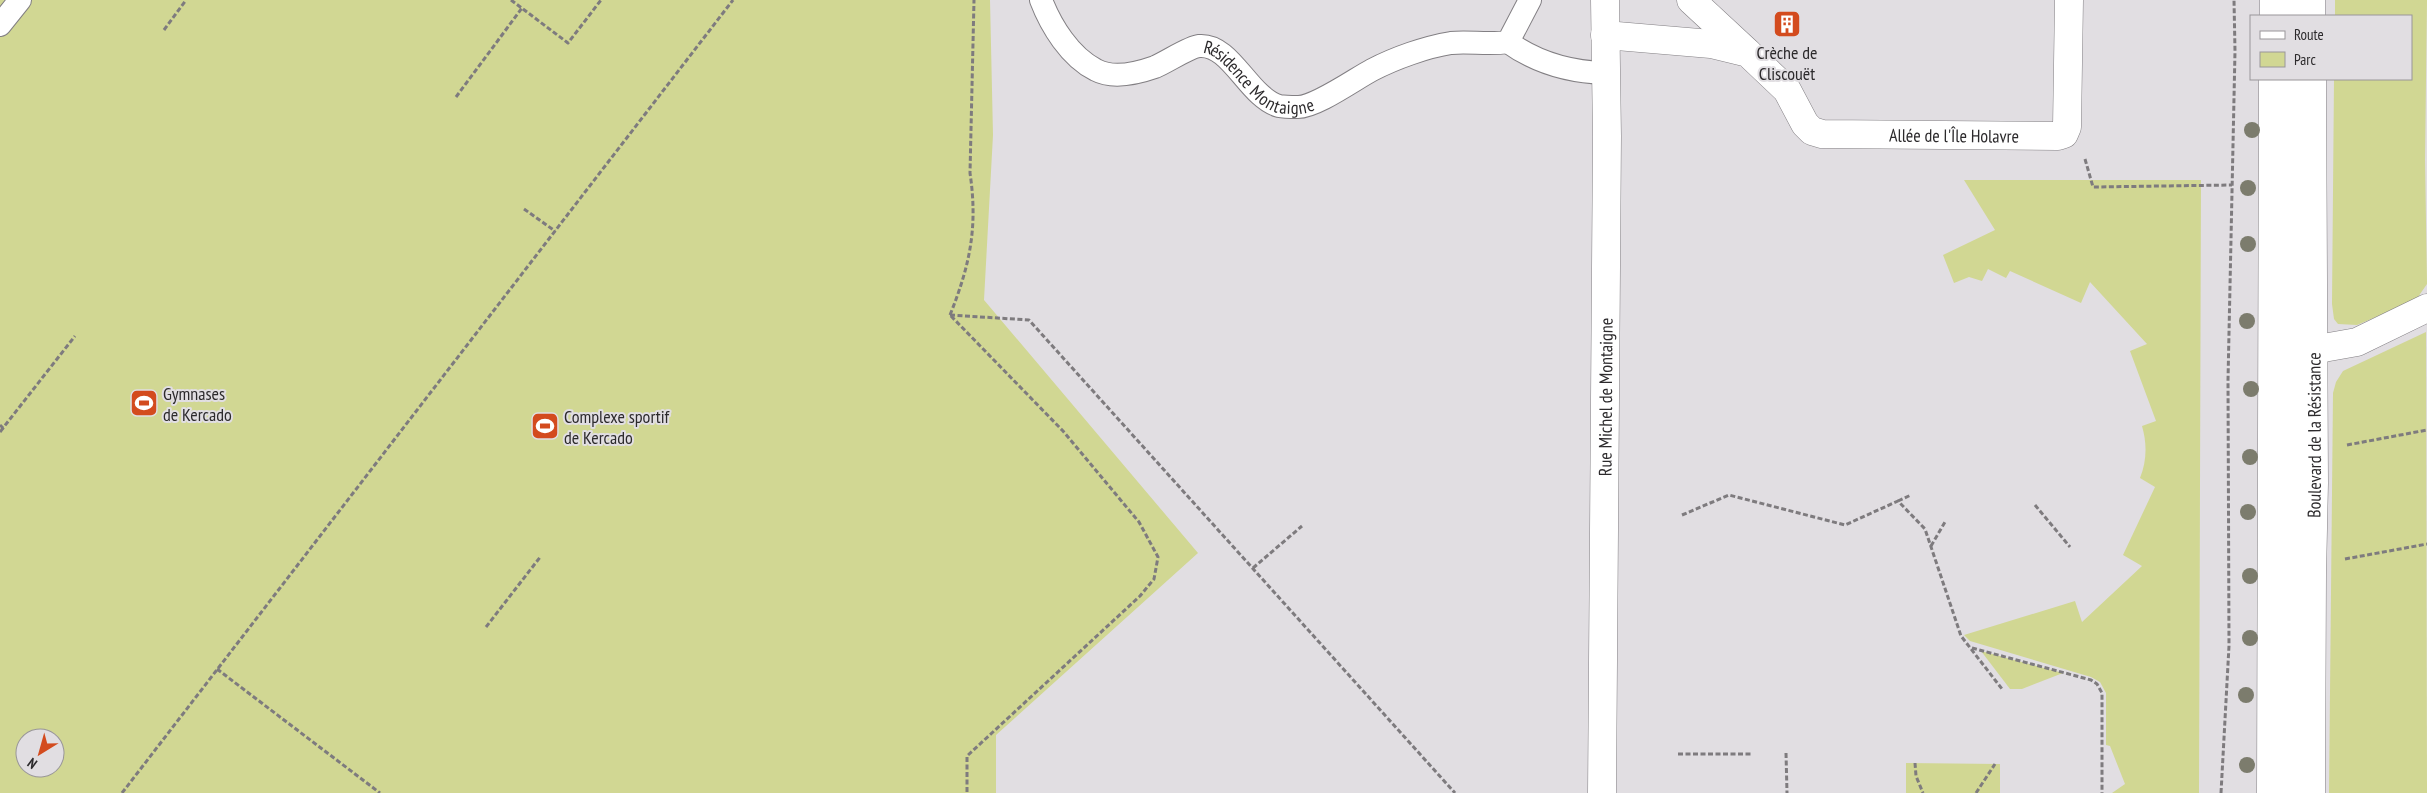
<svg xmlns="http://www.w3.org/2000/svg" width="2427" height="793" viewBox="0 0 2427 793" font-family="'PT Sans Narrow',sans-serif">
  <rect width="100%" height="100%" fill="#e1dee2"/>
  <!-- green -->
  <g fill="#d1d793" fill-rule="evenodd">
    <path d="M 0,0 L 990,0 L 993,135 L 984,300 L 1198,553 L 996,735 L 996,793 L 0,793 ZM 25,738 L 55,738 L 55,768 L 25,768 Z"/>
    <polygon points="2335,0 2427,0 2425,160 2427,284 2418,297 2409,303 2357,325 2338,324 2334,319 2332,304 2334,79 2411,79 2411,16 2335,16"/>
    <path d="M 1964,180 L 2201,180 L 2199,793 L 2112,793 L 2125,784 L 2110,746 L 2106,745 L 2106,693 L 2100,682 L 2091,677 L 1970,641 L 1964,635 L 2075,601 L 2082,622 L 2142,566 L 2123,555 L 2155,487 L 2140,478 C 2147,461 2147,443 2142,426 L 2156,421 L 2130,351 L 2147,344 L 2090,282 L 2081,303 L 2010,271 L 2006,278 L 1988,269 L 1982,281 L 1969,277 L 1954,283 L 1943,255 L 1995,230 Z"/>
    <polygon points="2426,332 2427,793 2329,793 2333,393 2336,382 2343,371"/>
    <polygon points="1981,651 2063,673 2022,689 2010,689"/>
    <polygon points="1906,763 2000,764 2000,793 1906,793"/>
  </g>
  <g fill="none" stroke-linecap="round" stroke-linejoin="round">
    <!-- lane casing -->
    <g stroke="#827f83" stroke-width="24">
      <g id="lane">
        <path id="s1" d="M 1041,0 C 1051,26 1070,57 1096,70 C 1113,79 1138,73 1155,67 C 1167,62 1189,47 1199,46 C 1231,43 1248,97 1279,106 C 1284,107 1292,107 1298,107 C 1316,107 1355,79 1372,70 C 1395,58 1426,47 1451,43 C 1469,41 1488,45 1508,42 L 1530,0"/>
        <polyline points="2294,16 2295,0"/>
        <polyline points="0,25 20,0"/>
        <path d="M 1508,42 C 1537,63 1570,72 1605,73"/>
        <polyline points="2290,793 2294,79"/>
      </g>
    </g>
    <!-- street casing -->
    <g stroke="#827f83" stroke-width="29">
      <g id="street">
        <polyline points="1691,0 1747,52"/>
        <path id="s2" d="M 1605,35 L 1711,44 L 1748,53 L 1787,90 L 1805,124 L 1812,131 L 1822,134 L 2058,136 L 2064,134 L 2067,127 L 2069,0"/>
        <polyline points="2312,350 2357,342 2427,308"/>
        <path id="s3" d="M 1602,793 L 1607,136 L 1605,0"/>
      </g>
    </g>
    <!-- secondary casing -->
    <g stroke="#827f83" stroke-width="29">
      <g id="secondary">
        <polyline points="2311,0 2311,16"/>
        <polyline points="2274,16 2274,0"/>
        <polyline points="2271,793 2273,79"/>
        <path id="s4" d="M 2311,793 L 2312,575 L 2314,483 L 2312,79"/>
      </g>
    </g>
    <!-- path -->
    <g stroke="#7e7b7e" stroke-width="3" stroke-dasharray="5 2.5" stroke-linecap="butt">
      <polyline points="511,0 568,43 601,0"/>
      <polyline points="164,30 186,0"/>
      <polyline points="456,97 522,8"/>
      <polyline points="2085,159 2093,187 2232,185"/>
      <polyline points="524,209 555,231"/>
      <polyline points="950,315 1029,320 1455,793"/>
      <path d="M 950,315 C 970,265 978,227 970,173 L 974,0"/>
      <polyline points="951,316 1063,431 1139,522 1158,557 1154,579 1140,596 967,756 967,793"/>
      <polyline points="0,425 3,428 75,336"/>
      <polyline points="0,432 3,428"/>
      <polyline points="2347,445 2427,430"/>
      <polyline points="1898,501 1911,495"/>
      <polyline points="2035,505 2070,547"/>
      <polyline points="1682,515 1729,495 1845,525 1898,501 1925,529 1961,636 2002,689"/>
      <polyline points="1931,546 1945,522"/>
      <polyline points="2345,559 2427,544"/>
      <polyline points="1253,568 1302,526"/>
      <polyline points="486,627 541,556"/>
      <polyline points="1972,648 2091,680 2097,684 2102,693 2102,793"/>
      <polyline points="217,669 380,793"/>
      <polyline points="1786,753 1787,793"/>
      <polyline points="1678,754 1753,754"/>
      <polyline points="1915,763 1916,776 1923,793"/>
      <polyline points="122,793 733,0"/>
      <polyline points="1976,793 1995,764"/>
      <polyline points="2221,793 2229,646 2228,380 2235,51 2234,0"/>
    </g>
    <!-- lane -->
    <use href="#lane" stroke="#fff" stroke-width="22"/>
    <!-- street -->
    <use href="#street" stroke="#fff" stroke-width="28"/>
    <!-- secondary -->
    <use href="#secondary" stroke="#fff" stroke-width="28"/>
  </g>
  <!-- trees -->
  <g fill="#7c7c6d">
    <circle cx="2252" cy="130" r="8"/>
    <circle cx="2248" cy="188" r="8"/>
    <circle cx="2248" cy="244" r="8"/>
    <circle cx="2247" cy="321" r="8"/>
    <circle cx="2251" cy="389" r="8"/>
    <circle cx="2250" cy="457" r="8"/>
    <circle cx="2248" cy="512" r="8"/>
    <circle cx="2250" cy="576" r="8"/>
    <circle cx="2250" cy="638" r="8"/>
    <circle cx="2246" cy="695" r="8"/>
    <circle cx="2247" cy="765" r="8"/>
  </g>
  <!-- icons -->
  <defs>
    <g id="building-square" transform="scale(1.4375)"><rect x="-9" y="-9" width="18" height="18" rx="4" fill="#d34b1e" stroke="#e1dee2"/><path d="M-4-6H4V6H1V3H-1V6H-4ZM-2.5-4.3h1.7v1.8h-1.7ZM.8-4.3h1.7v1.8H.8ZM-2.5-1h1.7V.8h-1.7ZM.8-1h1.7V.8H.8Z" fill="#fff"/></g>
    <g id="stadium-square" transform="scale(1.4375)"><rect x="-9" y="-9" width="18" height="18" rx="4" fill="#d34b1e" stroke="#e1dee2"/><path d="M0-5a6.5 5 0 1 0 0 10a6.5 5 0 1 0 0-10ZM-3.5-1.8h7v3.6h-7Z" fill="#fff"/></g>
  </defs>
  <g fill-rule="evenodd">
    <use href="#building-square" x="1787" y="24"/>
    <use href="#stadium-square" x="144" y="403"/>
    <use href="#stadium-square" x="545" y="426"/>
  </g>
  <g text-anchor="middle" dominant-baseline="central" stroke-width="4" stroke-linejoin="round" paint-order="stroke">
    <!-- poi labels -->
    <g font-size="18" fill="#2c2a2c" stroke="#e1dee2" text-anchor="start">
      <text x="1787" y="52" text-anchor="middle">Crèche de<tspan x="1787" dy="21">Cliscouët</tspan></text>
      <text x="163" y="393">Gymnases<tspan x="163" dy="21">de Kercado</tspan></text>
      <text x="564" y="416">Complexe sportif<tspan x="564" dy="21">de Kercado</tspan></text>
    </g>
    <!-- street labels -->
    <g font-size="18" fill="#2c2a2c" stroke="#e1dee2">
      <text stroke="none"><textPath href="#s1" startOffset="272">Résidence Montaigne</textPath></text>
      <text stroke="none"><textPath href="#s2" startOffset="389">Allée de l'Île Holavre</textPath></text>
      <text stroke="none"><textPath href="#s3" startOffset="396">Rue Michel de Montaigne</textPath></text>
      <text stroke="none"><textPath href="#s4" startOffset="358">Boulevard de la Résistance</textPath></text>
    </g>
  </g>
  <!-- legend -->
  <rect x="2250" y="15" width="162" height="65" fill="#e1dee2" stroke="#999699"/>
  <rect x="2260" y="31" width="25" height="8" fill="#ffffff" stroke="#999699"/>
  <text x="2294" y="40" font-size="15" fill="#2c2a2c">Route</text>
  <rect x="2260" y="52" width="25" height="15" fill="#d1d793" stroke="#999699"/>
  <text x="2294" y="65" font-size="15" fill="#2c2a2c">Parc</text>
  <!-- north arrow -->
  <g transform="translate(40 753) rotate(217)"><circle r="24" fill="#e1dee2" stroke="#999699"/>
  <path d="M0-4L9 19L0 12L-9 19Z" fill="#d34b1e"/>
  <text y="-8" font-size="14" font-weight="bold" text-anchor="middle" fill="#2c2a2c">N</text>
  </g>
</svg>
